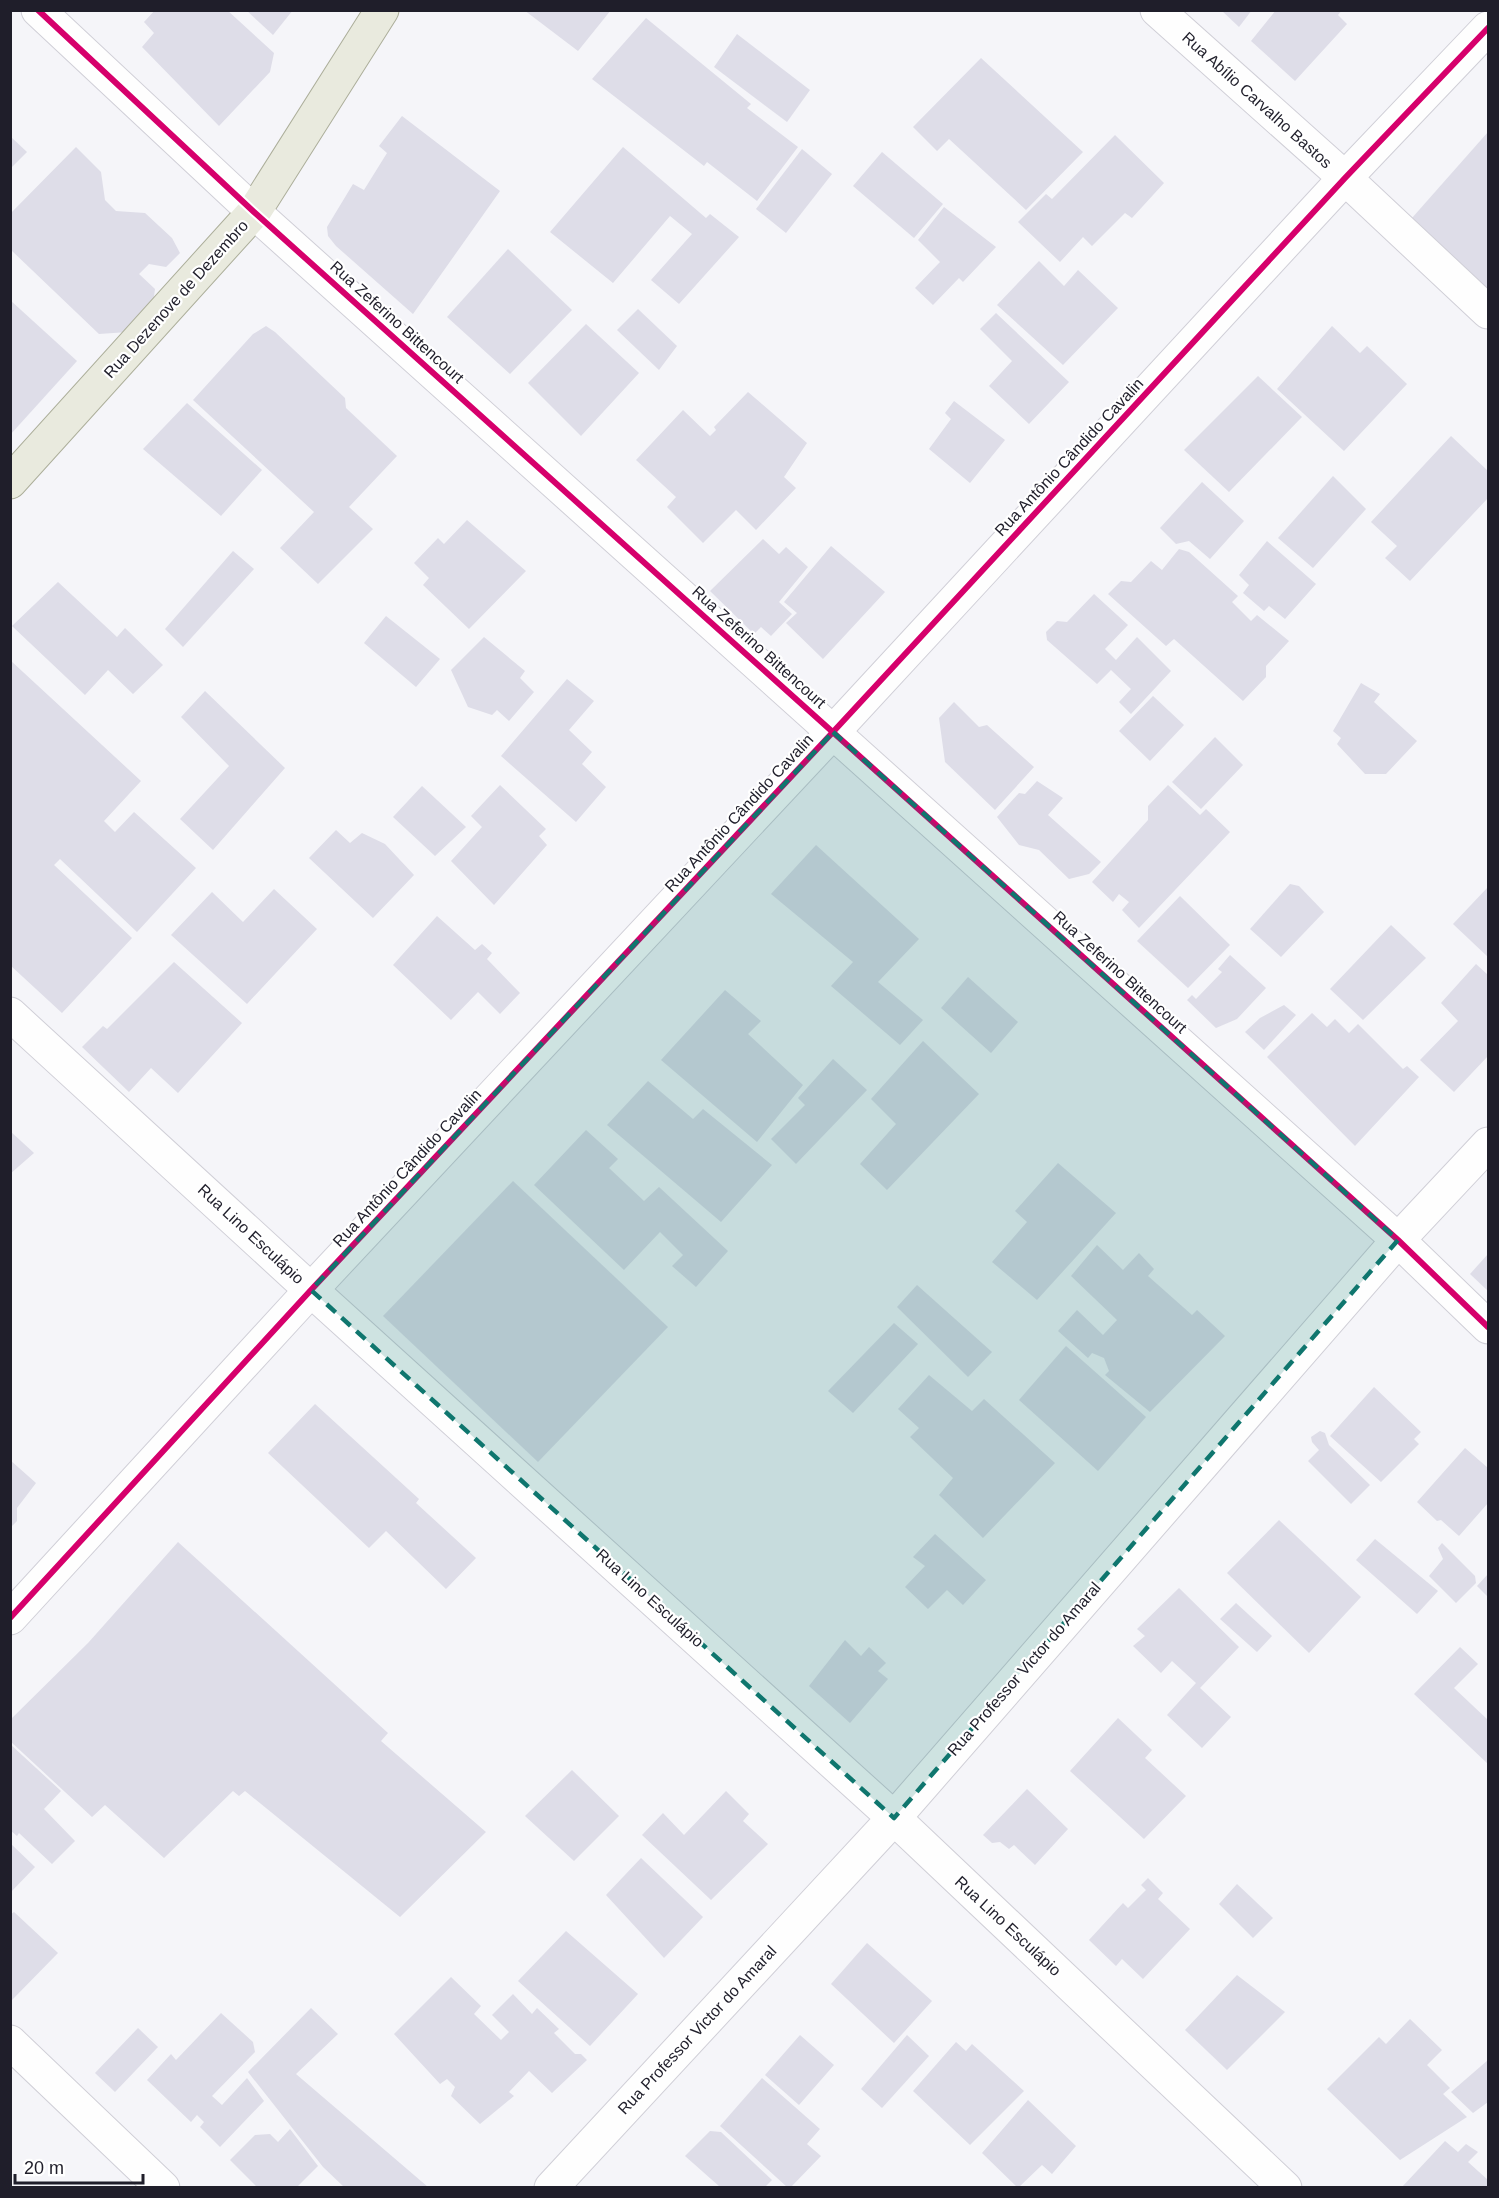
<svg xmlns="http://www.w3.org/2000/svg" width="1499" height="2198" viewBox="0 0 1499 2198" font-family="Helvetica,sans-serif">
  <rect width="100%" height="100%" fill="#f5f5f9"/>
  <!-- building -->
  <g fill="#dedde8">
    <polygon points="155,10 227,10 274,53 270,72 219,126 142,47 154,33 144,22"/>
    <polygon points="246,10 293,10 273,35"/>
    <polygon points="524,10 611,10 578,51"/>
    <polygon points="1221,10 1252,10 1239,27"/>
    <polygon points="1276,10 1342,10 1338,15 1347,24 1295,81 1251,41"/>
    <polygon points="646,18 751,104 747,108 798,147 757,201 707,162 704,166 592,79"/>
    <polygon points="737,34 810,90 787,122 714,67"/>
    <polygon points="981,58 1083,152 1026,210 949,139 937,151 913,127"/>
    <polygon points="402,116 500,191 413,314 336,246 328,236 327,227 353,184 364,190 387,153 379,146"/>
    <polygon points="1488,132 1488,289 1412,218"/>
    <polygon points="1115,135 1164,183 1132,218 1125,213 1092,246 1083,237 1060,262 1018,222 1046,194 1052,199"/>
    <polygon points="10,136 27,152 10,169"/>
    <polygon points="76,147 101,172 105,200 116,211 145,213 172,238 180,253 166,267 149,264 139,274 155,289 153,304 128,332 99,334 10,249 10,214"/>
    <polygon points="623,147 706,218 710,214 739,237 679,304 651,280 692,234 670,216 613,283 550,232"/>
    <polygon points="802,149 832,174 786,233 756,209"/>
    <polygon points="882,152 943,204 914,238 853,186"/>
    <polygon points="944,207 996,247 963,282 959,278 933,305 915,288 940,262 918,240"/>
    <polygon points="508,249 572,310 510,374 447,317"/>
    <polygon points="1039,261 1064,286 1078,270 1118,308 1063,365 997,305"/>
    <polygon points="10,300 77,361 10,435"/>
    <polygon points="638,309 677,346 659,370 617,330"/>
    <polygon points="996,313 1069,382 1029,424 989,386 1012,361 980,329"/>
    <polygon points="586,324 639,373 581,436 528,383"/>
    <polygon points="266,326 275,332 345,398 346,408 397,456 349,507 373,529 318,584 280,548 314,512 193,400 253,334"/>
    <polygon points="1332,326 1360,353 1367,346 1407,384 1344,451 1277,389"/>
    <polygon points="1258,376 1302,417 1229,492 1184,450"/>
    <polygon points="748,392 807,443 784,477 796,488 756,530 736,510 703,543 667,507 676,497 636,460 683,410 710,436 716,430 714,427"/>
    <polygon points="954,401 1005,440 970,483 929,449 951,419 945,413"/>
    <polygon points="187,403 262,470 221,516 143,449"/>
    <polygon points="1451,436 1488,471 1488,498 1410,581 1385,558 1397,546 1371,522"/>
    <polygon points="1333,476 1366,509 1313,568 1278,538"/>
    <polygon points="1202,482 1244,521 1210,559 1189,541 1176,544 1160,528"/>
    <polygon points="467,520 526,571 469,629 423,585 429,578 414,563 438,538 444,544"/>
    <polygon points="763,539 779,554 786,547 808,567 779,602 792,614 771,636 761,627 754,634 710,591"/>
    <polygon points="1267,541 1316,584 1285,619 1269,606 1264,611 1243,593 1249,585 1239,575"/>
    <polygon points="831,546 885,592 823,659 786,623 797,613 784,602"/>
    <polygon points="1179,549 1189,552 1238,596 1232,602 1251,621 1257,615 1289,641 1266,666 1266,677 1243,701 1174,639 1166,646 1108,594 1121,581 1131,582 1151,561 1162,570"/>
    <polygon points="233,551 254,569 183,647 165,629"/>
    <polygon points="58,582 117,637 125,628 163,665 133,694 108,670 85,695 12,626"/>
    <polygon points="1094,594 1128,625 1105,649 1116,660 1137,637 1171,671 1131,714 1119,702 1131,689 1111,670 1097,684 1047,640 1046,632 1057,621 1067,622"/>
    <polygon points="386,616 440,659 416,687 364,643"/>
    <polygon points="484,637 525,671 520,678 534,692 509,721 497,710 492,715 468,707 451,670"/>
    <polygon points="10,660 141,781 104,821 115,832 134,812 196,868 137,932 60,859 54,865 132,938 62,1013 10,965"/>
    <polygon points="567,679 594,701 569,730 592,752 582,764 606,787 576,822 501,756"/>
    <polygon points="1361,683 1380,694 1374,702 1417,741 1386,774 1365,774 1337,744 1341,738 1333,731"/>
    <polygon points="205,691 285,768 213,850 180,819 229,766 181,717"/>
    <polygon points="1153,696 1184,725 1150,761 1119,731"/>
    <polygon points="954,702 979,727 987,725 1034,767 995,810 945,762 939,718"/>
    <polygon points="1215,737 1243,765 1201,809 1172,782"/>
    <polygon points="1037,781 1063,798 1048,815 1101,862 1089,874 1069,879 1039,850 1019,845 997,817 1019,793 1025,794"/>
    <polygon points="500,785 546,829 539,836 547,845 494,905 451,861 482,827 471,816"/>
    <polygon points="1168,785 1200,815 1206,809 1230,832 1139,928 1122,910 1129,902 1119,894 1113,902 1092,882 1148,820 1148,806"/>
    <polygon points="422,786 466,827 435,856 393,817"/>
    <polygon points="336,830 350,843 362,833 385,844 414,875 373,918 309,858"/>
    <polygon points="816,845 919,939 878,982 923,1020 900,1045 831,986 853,962 771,894"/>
    <polygon points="1290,884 1299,886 1324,912 1281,957 1250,929"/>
    <polygon points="1488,887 1488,957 1453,924"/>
    <polygon points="274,889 317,929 247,1004 171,935 212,892 243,922"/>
    <polygon points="1180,896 1230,945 1188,988 1137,941"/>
    <polygon points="437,916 475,950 482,944 492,953 487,959 520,993 500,1014 478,992 451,1020 393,965"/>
    <polygon points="1391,925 1426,958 1363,1020 1330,989"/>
    <polygon points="1230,955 1266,988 1237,1019 1216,1028 1187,1000 1192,995 1196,999 1222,972 1218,969"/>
    <polygon points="174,962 242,1023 178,1093 151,1068 129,1092 82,1047 103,1026 107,1029"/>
    <polygon points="1476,964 1488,975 1488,1056 1454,1092 1420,1060 1458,1021 1441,1003"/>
    <polygon points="968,977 1018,1022 991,1053 941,1008"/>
    <polygon points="725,990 761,1021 748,1034 803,1085 757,1142 661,1060"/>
    <polygon points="1284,1005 1296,1015 1264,1050 1245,1032 1260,1018"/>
    <polygon points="1312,1013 1327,1027 1335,1019 1349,1033 1358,1024 1403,1069 1407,1066 1419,1077 1355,1146 1267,1057"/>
    <polygon points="923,1041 979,1094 887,1190 860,1164 896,1124 871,1099"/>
    <polygon points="833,1059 867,1090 796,1164 771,1139 805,1105 798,1098"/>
    <polygon points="648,1081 693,1119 703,1109 772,1165 721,1222 607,1125"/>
    <polygon points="586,1130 618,1159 609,1168 644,1201 659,1187 728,1251 696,1287 672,1266 683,1255 660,1232 624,1270 534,1185"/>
    <polygon points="10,1131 34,1153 10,1174"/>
    <polygon points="1058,1163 1116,1213 1037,1300 992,1262 1027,1222 1015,1211"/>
    <polygon points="513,1181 668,1327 538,1462 383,1316"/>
    <polygon points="1097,1245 1123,1270 1139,1253 1154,1269 1148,1276 1192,1315 1197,1310 1225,1336 1150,1412 1105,1375 1109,1371 1104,1358 1092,1353 1088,1358 1058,1331 1077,1310 1103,1335 1117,1320 1071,1276"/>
    <polygon points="1488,1254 1488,1291 1470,1274"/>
    <polygon points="917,1285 992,1352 968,1377 897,1307"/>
    <polygon points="894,1323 918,1344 853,1413 828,1391"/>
    <polygon points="1066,1346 1146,1417 1098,1471 1019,1400"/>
    <polygon points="929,1375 972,1411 984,1399 1055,1463 983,1538 939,1495 953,1478 910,1437 919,1428 898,1409"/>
    <polygon points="1374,1387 1421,1432 1414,1439 1419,1444 1381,1482 1330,1436"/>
    <polygon points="315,1404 419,1499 416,1503 476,1558 446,1589 386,1531 369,1548 268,1453"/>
    <polygon points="1320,1431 1325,1433 1329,1445 1370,1485 1351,1504 1308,1461 1319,1450 1312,1442 1311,1437"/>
    <polygon points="1465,1448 1488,1468 1488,1503 1459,1536 1441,1520 1437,1521 1417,1502"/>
    <polygon points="10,1460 36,1483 17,1508 17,1521 10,1528"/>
    <polygon points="1279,1520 1361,1597 1309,1653 1227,1573"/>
    <polygon points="935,1534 986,1580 963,1605 947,1590 928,1609 905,1587 925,1566 913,1557"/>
    <polygon points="1375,1539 1438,1591 1417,1614 1356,1560"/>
    <polygon points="178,1542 388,1733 381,1741 486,1832 400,1917 245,1791 239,1796 233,1791 164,1858 105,1805 92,1817 10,1741 10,1720 88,1643"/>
    <polygon points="1442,1543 1475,1576 1476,1583 1456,1603 1429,1576 1443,1559 1438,1548"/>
    <polygon points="1488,1574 1488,1597 1477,1586"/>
    <polygon points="1179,1588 1239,1647 1200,1688 1231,1717 1202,1748 1167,1715 1196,1683 1172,1661 1161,1673 1133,1646 1145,1636 1137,1629"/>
    <polygon points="1236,1603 1272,1636 1257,1652 1220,1619"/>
    <polygon points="845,1640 861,1656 869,1647 886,1663 878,1671 888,1679 850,1723 809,1686"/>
    <polygon points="1460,1647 1478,1664 1454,1688 1488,1720 1488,1764 1414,1694"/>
    <polygon points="1118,1718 1152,1750 1145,1758 1186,1796 1144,1839 1070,1771"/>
    <polygon points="10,1744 61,1791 44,1809 75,1841 52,1864 19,1833 17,1836 10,1830"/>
    <polygon points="572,1770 619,1816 574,1861 525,1816"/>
    <polygon points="1027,1789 1068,1829 1035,1865 1014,1845 1009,1849 1000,1842 992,1843 983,1835"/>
    <polygon points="726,1791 749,1814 743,1821 768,1844 711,1900 642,1835 663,1813 684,1835"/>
    <polygon points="10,1843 35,1867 10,1893"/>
    <polygon points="641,1858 703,1917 664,1958 606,1895"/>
    <polygon points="1148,1878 1163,1893 1158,1899 1190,1929 1143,1979 1122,1959 1116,1966 1089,1940 1123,1903 1128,1908 1146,1890 1141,1885"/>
    <polygon points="1237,1884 1273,1918 1253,1938 1219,1904"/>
    <polygon points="14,1912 58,1953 12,2000 10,1998 10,1915"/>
    <polygon points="566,1931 638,1994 590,2046 518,1981"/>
    <polygon points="867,1943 932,2001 894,2043 831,1984"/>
    <polygon points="1237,1975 1285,2012 1227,2070 1185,2030"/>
    <polygon points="451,1977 481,2006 474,2014 501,2040 509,2032 492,2015 513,1994 532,2014 537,2008 559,2029 554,2033 575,2054 581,2054 587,2060 552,2093 529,2071 509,2092 514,2096 480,2124 451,2096 455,2087 447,2079 440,2084 394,2034"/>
    <polygon points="311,2008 338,2034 296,2074 428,2187 344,2187 323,2167 248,2072"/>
    <polygon points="221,2013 253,2042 255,2052 212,2096 222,2105 247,2078 264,2101 220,2147 200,2127 204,2122 197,2115 191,2122 147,2080 171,2054 176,2060"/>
    <polygon points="1410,2019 1442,2050 1427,2065 1450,2088 1443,2094 1467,2117 1400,2160 1327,2089 1379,2037 1386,2044"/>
    <polygon points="138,2028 158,2047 115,2092 95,2073"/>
    <polygon points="800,2035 834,2065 799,2105 765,2075"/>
    <polygon points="907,2035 929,2056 882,2108 861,2089"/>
    <polygon points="956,2042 966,2051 972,2044 1024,2091 970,2145 913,2091"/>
    <polygon points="1488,2060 1488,2102 1473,2113 1451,2092"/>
    <polygon points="762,2078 820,2129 807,2144 821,2156 791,2187 787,2187 720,2126"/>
    <polygon points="1028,2100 1076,2146 1052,2174 1042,2165 1018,2188 982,2153"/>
    <polygon points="290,2129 318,2166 297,2187 257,2187 230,2160 255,2135 270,2134 278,2142"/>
    <polygon points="710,2131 721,2132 772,2180 765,2187 720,2187 685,2156"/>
    <polygon points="1445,2141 1458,2152 1466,2144 1478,2152 1468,2162 1488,2180 1488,2187 1402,2187"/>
  </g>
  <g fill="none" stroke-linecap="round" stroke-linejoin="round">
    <!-- minor casing -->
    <g stroke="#d0cfd7" stroke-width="35">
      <g id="minor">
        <polyline points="38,10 254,212 1398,1240 1488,1327"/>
        <polyline points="1157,10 1345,178 1488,312"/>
        <polyline points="10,1014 311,1290 894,1818 1285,2188"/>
        <polyline points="10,1618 311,1290 833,732 1345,178 1488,28"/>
        <polyline points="10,2042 163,2188"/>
        <polyline points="551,2188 894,1818 1398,1240 1488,1144"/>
      </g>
    </g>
    <!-- major casing -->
    <g stroke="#acae9a" stroke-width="35">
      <polyline id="major" points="10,482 254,212 382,10"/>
    </g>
    <!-- minor -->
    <use href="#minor" stroke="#fefefe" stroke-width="33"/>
    <!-- major -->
    <use href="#major" stroke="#e9eade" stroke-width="33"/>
    <!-- cycleway casing -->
    <g stroke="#fff" stroke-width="10">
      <g id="cycleway">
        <polyline points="38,10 254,212 1398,1240 1488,1327"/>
        <polyline points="10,1618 311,1290 833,732 1345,178 1488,28"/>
      </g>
    </g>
    <!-- cycleway -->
    <use href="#cycleway" stroke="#d6006c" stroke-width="6"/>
  </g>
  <!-- marked area -->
  <path fill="#0f766e" fill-opacity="0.2" stroke="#0f766e" stroke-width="4.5" stroke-dasharray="12 8" stroke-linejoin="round" d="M 833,732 L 1398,1240 L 894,1818 L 311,1290 Z"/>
  <g text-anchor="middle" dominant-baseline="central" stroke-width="4.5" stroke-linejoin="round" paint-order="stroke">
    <!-- street labels -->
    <g font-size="16" fill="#1f1e2a" stroke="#fff">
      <text transform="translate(1257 100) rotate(42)">Rua Abílio Carvalho Bastos</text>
      <text transform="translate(176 299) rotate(-48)">Rua Dezenove de Dezembro</text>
      <text transform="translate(397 322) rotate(42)">Rua Zeferino Bittencourt</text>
      <text transform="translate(1069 457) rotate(-47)">Rua Antônio Cândido Cavalin</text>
      <text transform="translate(759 647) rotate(42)">Rua Zeferino Bittencourt</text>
      <text transform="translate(739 813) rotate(-47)">Rua Antônio Cândido Cavalin</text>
      <text transform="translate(1120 972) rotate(42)">Rua Zeferino Bittencourt</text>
      <text transform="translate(407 1168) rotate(-47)">Rua Antônio Cândido Cavalin</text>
      <text transform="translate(251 1234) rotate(43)">Rua Lino Esculápio</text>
      <text transform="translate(650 1598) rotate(42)">Rua Lino Esculápio</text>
      <text transform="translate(1024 1669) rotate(-49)">Rua Professor Victor do Amaral</text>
      <text transform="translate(1008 1926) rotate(43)">Rua Lino Esculápio</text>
      <text transform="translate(697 2030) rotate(-47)">Rua Professor Victor do Amaral</text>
    </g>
  </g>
  <!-- border -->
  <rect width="1499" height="2198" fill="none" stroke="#1f1e2a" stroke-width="24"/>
  <!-- scale -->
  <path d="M15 2174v9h128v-9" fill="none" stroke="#1f1e2a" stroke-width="3"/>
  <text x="24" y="2174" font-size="18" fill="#1f1e2a" stroke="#ffffff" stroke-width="4.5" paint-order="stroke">20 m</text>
</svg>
